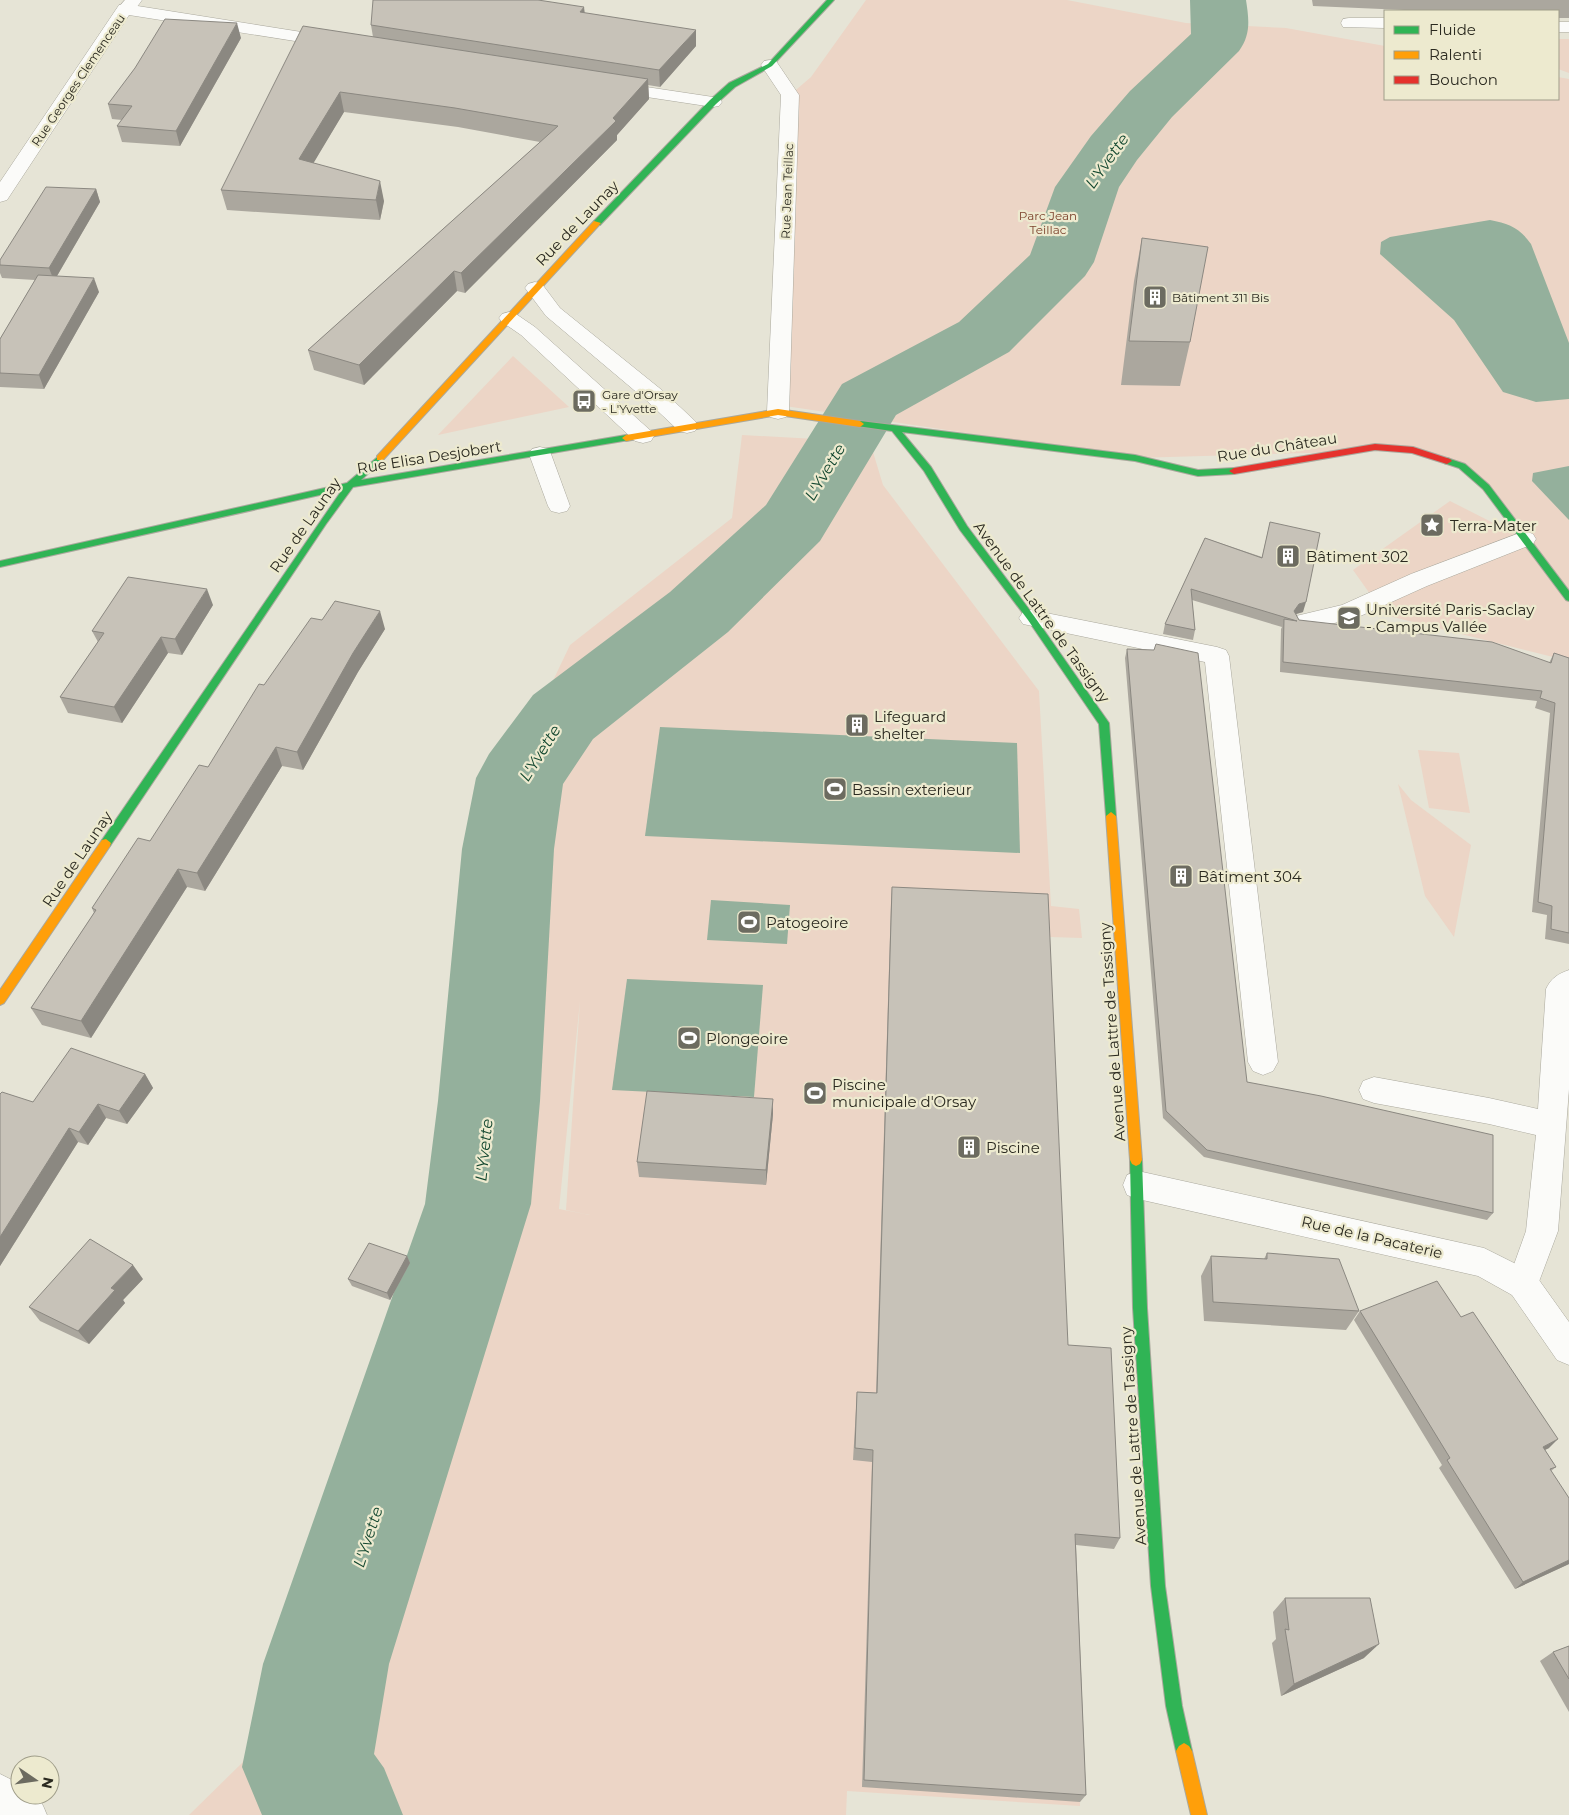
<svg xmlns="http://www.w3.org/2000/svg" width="1569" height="1815" viewBox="0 0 1569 1815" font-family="Montserrat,sans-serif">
  <rect width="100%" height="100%" fill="#e6e4d6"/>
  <!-- green -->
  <g fill="#ecd5c6" fill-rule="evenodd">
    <polygon points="866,0 1067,0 1186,23 1286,28 1385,46 1385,99 1558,99 1558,77 1569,79 1569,661 1385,615 1353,570 1450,501 1523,538 1462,466 1413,450 1135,458 785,406 790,95 811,77"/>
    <polygon points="1558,39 1569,39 1569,73 1558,69"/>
    <polygon points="513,356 569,407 438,435"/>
    <path d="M 742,435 L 870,442 L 883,485 L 1039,691 L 1051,906 L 1079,909 L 1082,938 L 1050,937 L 1080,1806 L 847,1791 L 846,1815 L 189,1815 L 242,1763 L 350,1553 L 452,1208 L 477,933 L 508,775 L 570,645 L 732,518 ZM 580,1001 L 566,1210 L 590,1215 L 559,1209 Z"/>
    <polygon points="1418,750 1459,753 1470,813 1429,808"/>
    <polygon points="1398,784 1411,800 1471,845 1454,937 1425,896"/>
  </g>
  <!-- water -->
  <g fill="#94b09c">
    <path d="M 1490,220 C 1509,224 1519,227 1531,244 L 1569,343 L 1569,399 L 1536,402 L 1503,392 L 1454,320 L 1380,254 L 1381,242 L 1390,237 Z"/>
    <polygon points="1569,466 1569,520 1532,481 1533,473"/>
    <polygon points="660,727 1017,743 1020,853 645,836"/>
    <polygon points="711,900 790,905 787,944 707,940"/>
    <polygon points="627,979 763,985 754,1097 612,1090"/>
  </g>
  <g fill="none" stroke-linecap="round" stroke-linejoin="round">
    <!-- river -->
    <path fill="#94b09c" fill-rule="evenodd" d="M 1190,0 L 1246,0 C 1249,20 1251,34 1239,51 L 1172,117 L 1137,160 L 1119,187 L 1094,262 L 1085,276 L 1009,352 L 896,415 L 820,541 L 728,632 L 593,739 L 563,784 L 554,849 L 540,1101 L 531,1204 L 389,1664 L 374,1754 L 384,1768 L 403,1815 L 262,1815 L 242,1767 L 263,1664 L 425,1204 L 438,1101 L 462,849 L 476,778 L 489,754 L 533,695 L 670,592 L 766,505 L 842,384 L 959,322 L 1030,255 L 1055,187 L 1091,136 L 1130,91 L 1191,34 Z"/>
    <!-- lane casing -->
    <g stroke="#aaa89d" stroke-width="1">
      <g id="lane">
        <path d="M 125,0 L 142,0 C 136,9 130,15 119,13 L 117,9 Z"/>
        <polygon points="1349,18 1385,18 1385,28 1343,27 1341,23 1343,19"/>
        <rect x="1558" y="22" width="11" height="10"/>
        <polygon points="535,282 542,284 560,308 663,391 695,421 698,426 695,431 687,433 679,431 647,401 546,316 525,288 528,284"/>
        <polygon points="509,312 516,314 535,327 651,431 654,436 651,441 643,443 635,441 521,335 502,322 499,318 502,314"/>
        <polygon points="540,447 548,449 551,454 570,506 567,511 559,513 551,511 548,506 529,454 532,449"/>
        <polygon points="1525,531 1533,534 1536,539 1533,544 1427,586 1356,618 1304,630 1296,628 1292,622 1296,616 1342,605 1411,574"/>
        <polygon points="1031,610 1217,647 1226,650 1229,656 1278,1062 1273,1071 1263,1075 1253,1071 1248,1062 1205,662 1023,624 1019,618 1023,612"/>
        <path d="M 1569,970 L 1569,1089 L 1558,1231 L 1534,1295 L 1523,1299 L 1512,1295 L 1507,1284 L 1526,1231 L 1536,1135 L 1489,1124 L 1374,1103 L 1363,1099 L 1359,1090 L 1363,1081 L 1374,1077 L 1489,1098 L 1538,1109 L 1546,989 C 1551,978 1558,974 1569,970 Z"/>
      </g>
    </g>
    <!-- street casing -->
    <g stroke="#aaa89d" stroke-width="1">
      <g id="street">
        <polygon points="125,4 333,37 339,38 341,42 339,46 333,47 129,15 7,200 0,202 0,182 119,5"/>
        <polygon points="770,60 776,61 799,95 789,412 786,417 778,419 770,417 767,412 781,95 761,65 764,61"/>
        <polygon points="613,82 713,97 719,98 722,102 719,106 713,107 607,91 604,87 607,83"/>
        <polygon points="1138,1171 1484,1248 1534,1273 1569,1322 1569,1365 1557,1360 1512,1295 1478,1276 1138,1199 1127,1195 1123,1185 1127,1175"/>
        <path d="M 0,1774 L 20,1784 L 20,1795 C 39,1795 40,1798 47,1815 L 0,1815 Z"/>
      </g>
    </g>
    <!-- fast casing -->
    <g stroke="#aaa89d" stroke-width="2">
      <g id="fast">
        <polygon points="827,0 834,0 772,66 735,87 716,104 600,225 594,225 594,221 710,100 729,83 768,64"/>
        <polygon points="860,421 1135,455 1198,470 1234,468 1239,471 1234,474 1198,476 1135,461 902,432 931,467 967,526 1034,616 1109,723 1116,816 1115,819 1111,820 1106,816 1099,724 1028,620 960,530 924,471 892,431 857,426 857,422"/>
        <polygon points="626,435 630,438 629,440 353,487 326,524 110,846 102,846 101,843 102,840 342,490 0,567 0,561 347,483 380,455 384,458 383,460 361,480"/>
        <polygon points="1447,458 1465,464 1489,485 1569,591 1569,601 1566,600 1483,489 1459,468 1444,463 1444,459"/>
        <polygon points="1136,1154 1140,1156 1142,1160 1147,1308 1165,1586 1182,1706 1192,1751 1189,1756 1184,1759 1179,1756 1176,1751 1166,1706 1151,1586 1133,1308 1130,1160 1132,1156"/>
      </g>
    </g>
    <!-- slow casing -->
    <g stroke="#aaa89d" stroke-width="2">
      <g id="slow">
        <polygon points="594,221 601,223 383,460 377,460 377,456"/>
        <polygon points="778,409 860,421 864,424 860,427 778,415 626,441 622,438 626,435"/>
        <polygon points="1111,812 1116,816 1142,1160 1140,1164 1136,1166 1132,1164 1130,1160 1106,816"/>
        <polygon points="106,839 111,843 110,846 4,1003 0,1005 0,990 102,840"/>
        <polygon points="1184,1743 1189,1746 1192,1751 1207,1815 1191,1815 1176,1751 1179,1746"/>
      </g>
    </g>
    <!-- jam casing -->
    <g stroke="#aaa89d" stroke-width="2">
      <polygon id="jam" points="1375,444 1413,447 1450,459 1452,461 1447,464 1412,453 1375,450 1234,474 1229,471 1234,468"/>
    </g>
    <!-- lane -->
    <use href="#lane" fill="#fbfbf9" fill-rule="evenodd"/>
    <!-- street -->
    <use href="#street" fill="#fbfbf9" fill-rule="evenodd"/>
    <!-- fast -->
    <use href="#fast" fill="#30b455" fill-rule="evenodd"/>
    <!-- slow -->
    <use href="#slow" fill="#ff9f0a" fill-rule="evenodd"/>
    <!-- jam -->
    <use href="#jam" fill="#e5322d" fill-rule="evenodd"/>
  </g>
  <!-- wall -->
  <g fill="#aba79e">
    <polygon points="1312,0 1569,0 1569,18 1558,18 1558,11 1427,11 1313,6"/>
    <polygon points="585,13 696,46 660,87 648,85 649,99 617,135 617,140 465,293 457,291 364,385 314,370 308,350 540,142 458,127 344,112 313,163 384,201 380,220 227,210 221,190 373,37 371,25"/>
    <polygon points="241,38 180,146 122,142 117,126 122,120 112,119 108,104"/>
    <polygon points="96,189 100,202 57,276 99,292 44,389 0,387 0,339 35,280 2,278 0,273 0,265"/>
    <polygon points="1142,238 1190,342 1180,386 1121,385 1134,281"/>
    <polygon points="1270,522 1303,612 1296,614 1299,620 1549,663 1554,653 1569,658 1569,944 1545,939 1547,915 1532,912 1550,713 1535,708 1537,701 1280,672 1281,629 1282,627 1192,600 1195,630 1193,640 1163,634 1165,624 1205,538 1262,557"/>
    <polygon points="213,605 182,655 168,653 122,723 68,713 60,697 98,642 92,631"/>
    <polygon points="322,620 385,629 358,672 303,770 282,766 205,891 187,887 91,1038 42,1025 31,1008 94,913 92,908 150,841 208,767 264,685"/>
    <polygon points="1127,649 1247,1082 1493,1213 1487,1220 1204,1157 1163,1118 1125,658"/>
    <polygon points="892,887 1068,1345 1120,1538 1114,1549 1076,1545 1086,1795 1080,1802 862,1787 872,1462 853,1460 857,1392 876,1393 891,903"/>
    <polygon points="145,1074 153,1088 127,1124 106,1118 88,1145 78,1142 0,1266 0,1094 33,1102"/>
    <polygon points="773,1114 766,1185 639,1177 637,1162"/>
    <polygon points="1267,1253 1359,1311 1346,1330 1204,1321 1201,1276 1211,1256 1264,1259"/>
    <polygon points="407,1256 410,1263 390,1300 352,1286 348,1279"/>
    <polygon points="143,1279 123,1300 125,1303 89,1344 40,1321 29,1307"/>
    <polygon points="1360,1311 1461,1317 1549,1448 1545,1450 1556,1467 1551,1471 1569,1564 1515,1589 1439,1468 1442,1465 1354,1320"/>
    <polygon points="1285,1598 1364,1658 1281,1696 1272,1643 1276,1639 1273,1612"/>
    <polygon points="1569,1646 1569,1712 1540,1661 1553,1652"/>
  </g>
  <!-- shaded-wall -->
  <g fill="#8b8881">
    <polygon points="584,7 586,23 580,12"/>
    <polygon points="237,23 241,38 180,146 176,131"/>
    <polygon points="696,30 696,46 660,87 659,70"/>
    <polygon points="648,79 649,99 617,135 617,140 465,293 461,273 613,118"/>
    <polygon points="340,92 344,112 304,179 299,159"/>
    <polygon points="380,181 384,201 380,220 376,200"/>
    <polygon points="96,189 100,202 54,281 49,268"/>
    <polygon points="454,271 457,291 364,385 359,365"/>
    <polygon points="94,278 99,292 44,389 39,375"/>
    <polygon points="207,589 213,605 182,655 175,639"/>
    <polygon points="1306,602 1303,612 1296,614 1294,611 1299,604"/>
    <polygon points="380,611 385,629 358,672 303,770 297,752 353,653"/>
    <polygon points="161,637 168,653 122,723 114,707"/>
    <polygon points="276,747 282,766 205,891 197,873"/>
    <polygon points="178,869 187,887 91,1038 81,1021"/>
    <polygon points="145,1074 153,1088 127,1124 119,1111"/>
    <polygon points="773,1099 773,1114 766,1185 766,1170"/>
    <polygon points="98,1104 106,1118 88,1145 79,1132"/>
    <polygon points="69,1128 78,1142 0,1266 0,1237"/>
    <polygon points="407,1256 410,1263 390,1300 387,1293"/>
    <polygon points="133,1265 143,1279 123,1300 125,1303 89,1344 78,1331 111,1288"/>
    <polygon points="1558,1439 1549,1448 1534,1455 1543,1447"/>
    <polygon points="1569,1560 1569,1564 1515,1589 1523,1582"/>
    <polygon points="1379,1644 1364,1658 1281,1696 1294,1684"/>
  </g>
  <!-- building -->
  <g fill="#c7c2b8" stroke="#8b8881">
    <polygon points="373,0 538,0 584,7 580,12 696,30 659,70 371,25"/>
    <polygon points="165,19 237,23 176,131 117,126 132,106 108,104 135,68"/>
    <polygon points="303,26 648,79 613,118 616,121 461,273 454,271 359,365 308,350 558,126 455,108 340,92 299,159 380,181 376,200 221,190"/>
    <polygon points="46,187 96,189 49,268 0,265 0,260"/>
    <polygon points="1142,238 1208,247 1190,342 1129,341"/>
    <polygon points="38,275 94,278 39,375 0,373 0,339"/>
    <polygon points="1270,522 1320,533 1306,602 1299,604 1294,611 1299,620 1492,642 1551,663 1554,653 1569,658 1569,933 1551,929 1552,906 1538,902 1555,703 1540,698 1542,691 1283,662 1284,619 1297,621 1191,589 1195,630 1165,624 1205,538 1262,558"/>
    <polygon points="128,577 207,589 175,639 161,637 114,707 60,697 104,633 92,631"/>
    <polygon points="335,601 380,611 353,653 297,752 276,747 197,873 178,869 81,1021 31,1008 96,910 92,908 138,838 150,841 199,765 208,767 259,684 264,685 311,618 322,620"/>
    <polygon points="1156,644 1198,653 1247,1082 1321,1096 1493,1135 1493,1213 1207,1150 1166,1111 1127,649 1154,650"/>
    <polygon points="892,887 1048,894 1068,1345 1111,1348 1120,1538 1075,1534 1086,1795 864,1780 873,1450 855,1448 857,1392 877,1393"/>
    <polygon points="71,1048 145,1074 119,1111 98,1104 79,1132 69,1128 0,1237 0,1094 2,1092 33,1102"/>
    <polygon points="647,1091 773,1099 766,1170 637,1162"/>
    <polygon points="90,1239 133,1265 111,1288 115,1290 78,1331 29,1307"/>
    <polygon points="369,1243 407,1256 387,1293 348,1279"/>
    <polygon points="1267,1253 1339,1259 1359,1311 1213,1302 1211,1256 1267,1259"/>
    <polygon points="1437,1281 1461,1317 1473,1312 1558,1439 1543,1447 1556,1467 1550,1469 1569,1498 1569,1560 1523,1582 1447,1460 1450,1458 1360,1311"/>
    <polygon points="1285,1598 1370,1598 1379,1644 1294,1684 1285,1629 1289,1630"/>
    <polygon points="1569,1646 1569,1679 1553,1652"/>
  </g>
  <!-- icons -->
  <defs>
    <g id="building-square" transform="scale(1.25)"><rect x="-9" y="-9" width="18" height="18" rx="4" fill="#6c6b60" stroke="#edeacf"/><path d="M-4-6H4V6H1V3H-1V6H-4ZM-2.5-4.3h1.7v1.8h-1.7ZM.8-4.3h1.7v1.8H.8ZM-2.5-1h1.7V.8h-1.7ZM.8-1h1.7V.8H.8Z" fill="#fff"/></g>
    <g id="bus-square" transform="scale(1.25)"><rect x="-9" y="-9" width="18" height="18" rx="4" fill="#6c6b60" stroke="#edeacf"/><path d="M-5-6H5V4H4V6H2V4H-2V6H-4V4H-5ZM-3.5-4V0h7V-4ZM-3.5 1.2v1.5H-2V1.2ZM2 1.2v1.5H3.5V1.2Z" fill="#fff"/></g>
    <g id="sight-square" transform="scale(1.25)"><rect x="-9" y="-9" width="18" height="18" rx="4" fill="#6c6b60" stroke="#edeacf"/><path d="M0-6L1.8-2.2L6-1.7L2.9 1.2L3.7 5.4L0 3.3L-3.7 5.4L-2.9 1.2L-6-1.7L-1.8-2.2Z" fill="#fff"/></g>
    <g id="university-square" transform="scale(1.25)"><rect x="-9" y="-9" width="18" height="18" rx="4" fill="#6c6b60" stroke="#edeacf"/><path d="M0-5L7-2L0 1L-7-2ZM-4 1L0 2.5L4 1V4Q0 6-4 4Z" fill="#fff"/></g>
    <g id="stadium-square" transform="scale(1.25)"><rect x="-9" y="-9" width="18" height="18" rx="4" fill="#6c6b60" stroke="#edeacf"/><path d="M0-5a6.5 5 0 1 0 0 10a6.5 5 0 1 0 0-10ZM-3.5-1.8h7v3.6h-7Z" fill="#fff"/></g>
  </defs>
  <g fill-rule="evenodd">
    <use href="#building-square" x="1155" y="297"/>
    <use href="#bus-square" x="584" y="401"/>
    <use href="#sight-square" x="1432" y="525"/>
    <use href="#building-square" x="1288" y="556"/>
    <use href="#university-square" x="1349" y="618"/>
    <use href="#building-square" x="857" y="725"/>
    <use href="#stadium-square" x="835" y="789"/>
    <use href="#building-square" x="1181" y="876"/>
    <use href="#stadium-square" x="749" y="922"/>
    <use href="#stadium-square" x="689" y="1038"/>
    <use href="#stadium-square" x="815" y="1093"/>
    <use href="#building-square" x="969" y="1147"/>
  </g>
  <g text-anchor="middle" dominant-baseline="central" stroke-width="4.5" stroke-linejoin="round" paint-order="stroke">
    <!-- far-street labels -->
    <g font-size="12" fill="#2b2a20" stroke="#edeacf">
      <text transform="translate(78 80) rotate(-56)">Rue Georges Clemenceau</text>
      <text transform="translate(787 191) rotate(-88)">Rue Jean Teillac</text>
    </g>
    <!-- far-park labels -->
    <g font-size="12" fill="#7d442e" stroke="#edeacf">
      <text x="1048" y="215">Parc Jean<tspan x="1048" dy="14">Teillac</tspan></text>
    </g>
    <!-- far-poi labels -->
    <g font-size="12" fill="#2b2a20" stroke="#edeacf" text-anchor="start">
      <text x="1172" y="297">Bâtiment 311 Bis</text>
      <text x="602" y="394">Gare d'Orsay<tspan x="602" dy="14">- L'Yvette</tspan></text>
    </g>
    <!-- street labels -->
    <g font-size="15" fill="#2b2a20" stroke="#edeacf">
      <text transform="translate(577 223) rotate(-46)">Rue de Launay</text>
      <text transform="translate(1277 447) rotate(-9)">Rue du Château</text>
      <text transform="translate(429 457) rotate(-9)">Rue Elisa Desjobert</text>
      <text transform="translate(305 525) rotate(-55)">Rue de Launay</text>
      <text transform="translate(1042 612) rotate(54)">Avenue de Lattre de Tassigny</text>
      <text transform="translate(77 859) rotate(-56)">Rue de Launay</text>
      <text transform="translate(1112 1032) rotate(-94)">Avenue de Lattre de Tassigny</text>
      <text transform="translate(1372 1237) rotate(13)">Rue de la Pacaterie</text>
      <text transform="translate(1133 1436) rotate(-94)">Avenue de Lattre de Tassigny</text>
    </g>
    <!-- poi labels -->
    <g font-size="15" fill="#2b2a20" stroke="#edeacf" text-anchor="start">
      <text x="1450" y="525">Terra-Mater</text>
      <text x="1306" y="556">Bâtiment 302</text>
      <text x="1366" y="609">Université Paris-Saclay<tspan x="1366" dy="17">- Campus Vallée</tspan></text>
      <text x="874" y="716">Lifeguard<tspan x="874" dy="17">shelter</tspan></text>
      <text x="852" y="789">Bassin exterieur</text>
      <text x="1198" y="876">Bâtiment 304</text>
      <text x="766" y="922">Patogeoire</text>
      <text x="706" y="1038">Plongeoire</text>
      <text x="832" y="1084">Piscine<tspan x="832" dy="17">municipale d'Orsay</tspan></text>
      <text x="986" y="1147">Piscine</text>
    </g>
    <!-- water labels -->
    <g font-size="16" font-style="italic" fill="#12472f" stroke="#edeacf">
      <text transform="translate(1107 161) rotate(-55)">L'Yvette</text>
      <text transform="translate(825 472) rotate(-59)">L'Yvette</text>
      <text transform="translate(540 753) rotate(-58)">L'Yvette</text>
      <text transform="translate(484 1150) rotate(-84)">L'Yvette</text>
      <text transform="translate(368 1537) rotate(-72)">L'Yvette</text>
    </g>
  </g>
  <!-- legend -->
  <rect x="1384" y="10" width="175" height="90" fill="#edeacf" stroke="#9f9d89"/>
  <rect x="1394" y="26" width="25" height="8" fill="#30b455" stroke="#9f9d89"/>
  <text x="1429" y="35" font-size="15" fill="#2b2a20">Fluide</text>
  <rect x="1394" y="51" width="25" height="8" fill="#ff9f0a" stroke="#9f9d89"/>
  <text x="1429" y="60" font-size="15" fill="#2b2a20">Ralenti</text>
  <rect x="1394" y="76" width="25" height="8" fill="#e5322d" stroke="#9f9d89"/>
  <text x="1429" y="85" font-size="15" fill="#2b2a20">Bouchon</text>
  <!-- north arrow -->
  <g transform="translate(35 1780) rotate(103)"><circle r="24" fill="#edeacf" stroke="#9f9d89"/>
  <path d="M0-4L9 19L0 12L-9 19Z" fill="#6c6b60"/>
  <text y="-8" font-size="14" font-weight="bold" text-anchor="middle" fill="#2b2a20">N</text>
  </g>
</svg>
